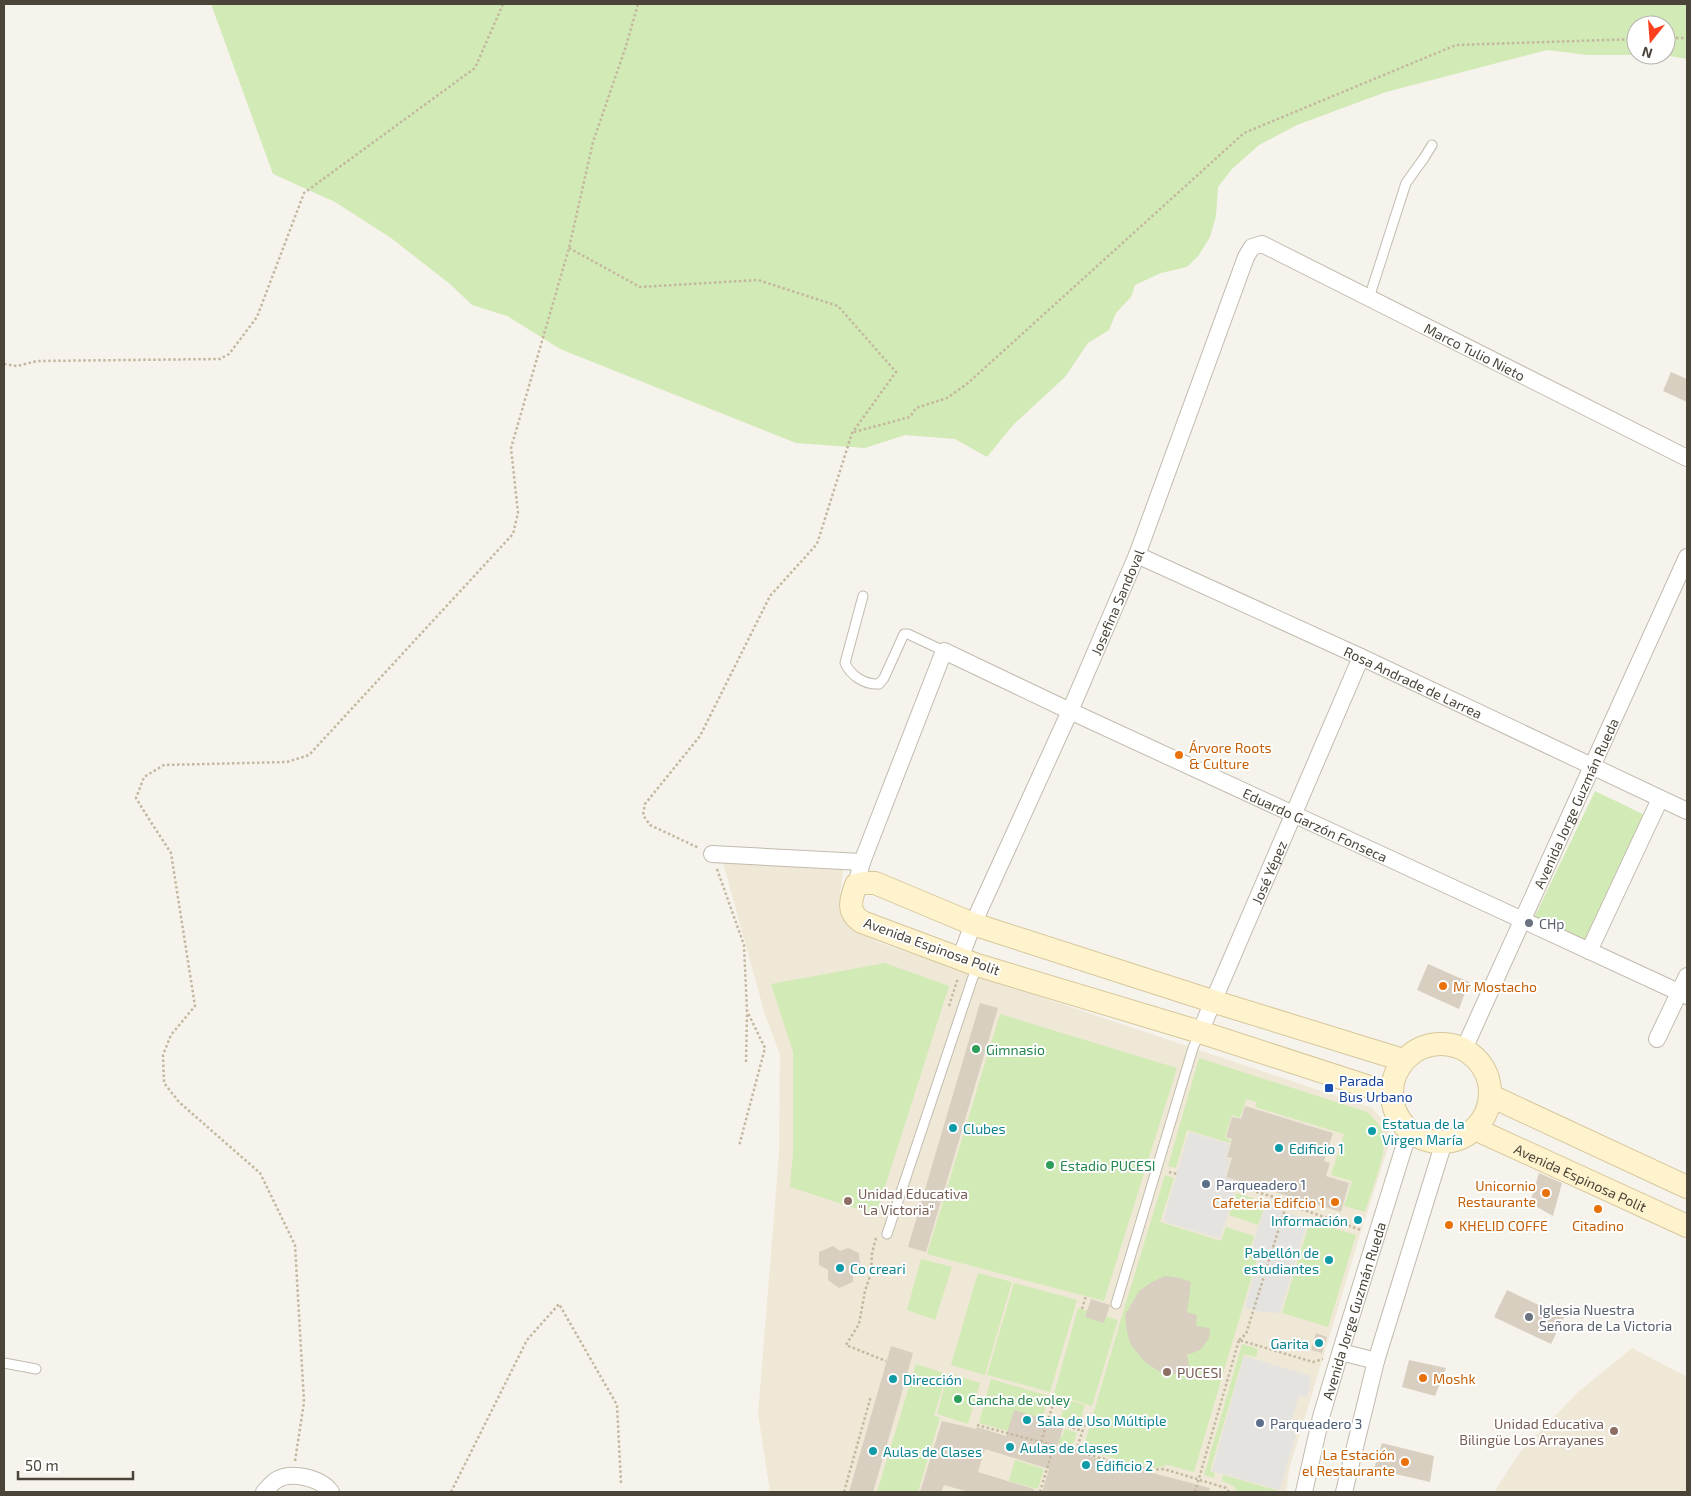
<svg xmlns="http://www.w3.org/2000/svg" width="1691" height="1496" viewBox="0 0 1691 1496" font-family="'Exo 2',sans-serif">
  <rect width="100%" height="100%" fill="#f6f3ec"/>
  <!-- education -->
  <g fill="#efe8d6">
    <polygon points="722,859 844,863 840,894 851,922 877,942 1372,1108 1383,1120 1389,1132 1388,1148 1361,1232 1289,1470 1286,1492 770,1492 758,1414 779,1154 780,1054 765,1015"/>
    <polygon points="1632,1348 1687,1377 1687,1492 1494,1492 1520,1452 1561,1410 1577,1393"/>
  </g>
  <!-- green -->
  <g fill="#d2eab5">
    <polygon points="211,4 1687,4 1687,59 1664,55 1666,55 1666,25 1636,25 1636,55 1640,55 1587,55 1547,50 1386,92 1297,125 1259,145 1232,169 1218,187 1216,216 1210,237 1199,255 1187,267 1161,273 1135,285 1131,297 1116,313 1109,330 1088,343 1065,377 1013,425 987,457 955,439 905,435 865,448 796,443 560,349 507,316 472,305 450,284 391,238 335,202 273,174"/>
    <polygon points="1595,791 1651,818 1591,945 1534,918"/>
    <polygon points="885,963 949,986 876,1215 790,1187 793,1153 793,1052 771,984"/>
    <polygon points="1000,1014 1177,1068 1104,1301 927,1254"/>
    <path d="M 1199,1058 L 1367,1112 C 1374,1118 1380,1125 1383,1134 C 1389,1149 1370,1195 1365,1212 L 1344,1206 L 1352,1181 L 1331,1175 L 1344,1134 L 1255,1107 L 1257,1102 L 1246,1099 L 1240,1118 L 1232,1115 L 1225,1137 L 1231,1140 L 1230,1143 L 1187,1130 L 1176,1168 L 1168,1166 Z"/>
    <polygon points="1165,1175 1174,1178 1160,1222 1221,1241 1226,1227 1254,1236 1250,1249 1259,1252 1194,1472 1168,1465 1156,1468 1135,1462 1130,1463 1083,1449 1121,1319"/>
    <polygon points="1236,1193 1266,1202 1258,1225 1229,1215"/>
    <polygon points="1310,1221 1356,1235 1328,1327 1282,1313"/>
    <polygon points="921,1259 952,1267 935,1320 907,1310"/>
    <polygon points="978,1273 1012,1282 985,1375 951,1365"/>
    <polygon points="1014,1283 1077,1300 1050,1392 987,1375"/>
    <polygon points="1078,1308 1118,1320 1092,1406 1054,1394"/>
    <polygon points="1242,1344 1258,1349 1256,1357 1244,1354 1210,1471 1215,1473 1214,1478 1204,1475"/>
    <polygon points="916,1364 947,1374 934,1415 940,1418 918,1492 877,1492"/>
    <polygon points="948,1373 980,1383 968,1424 937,1414"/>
    <polygon points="991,1379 1049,1396 1036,1439 979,1423"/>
    <polygon points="1059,1397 1085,1405 1079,1425 1067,1422 1067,1419 1061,1417 1064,1406 1057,1404"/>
    <polygon points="1065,1429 1077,1433 1072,1447 1046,1440 1048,1433 1062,1437"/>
    <polygon points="1015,1460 1044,1469 1038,1489 1009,1481"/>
    <polygon points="1223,1475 1283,1492 1237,1492 1234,1486 1222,1481"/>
  </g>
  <!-- parking -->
  <g fill="#e5e3e0">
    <polygon points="1189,1132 1230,1144 1226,1158 1230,1159 1225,1176 1238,1181 1220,1239 1163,1221"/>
    <polygon points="1265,1205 1308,1220 1280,1313 1254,1311 1245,1307 1261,1251 1252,1248"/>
    <polygon points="1244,1356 1311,1376 1309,1383 1311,1384 1307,1397 1299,1396 1291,1422 1299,1424 1280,1490 1212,1471"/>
  </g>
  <!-- building -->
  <g fill="#d8cfc1">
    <polygon points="1671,372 1687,379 1687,402 1663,391"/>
    <polygon points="1428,964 1469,982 1459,1009 1417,990"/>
    <polygon points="980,1003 998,1008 926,1252 908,1247"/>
    <polygon points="1245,1106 1333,1133 1324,1161 1330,1163 1326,1176 1349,1183 1341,1212 1226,1177 1232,1158 1227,1157 1232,1139 1226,1137 1232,1117 1241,1119"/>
    <polygon points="1539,1173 1562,1183 1553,1216 1530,1203"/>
    <polygon points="833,1246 840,1251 848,1248 859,1253 860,1266 853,1271 853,1282 839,1288 828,1280 828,1270 819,1265 819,1252"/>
    <polygon points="1165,1276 1180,1278 1191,1282 1187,1312 1197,1315 1196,1326 1210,1328 1209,1338 1205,1344 1200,1350 1187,1355 1190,1371 1176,1374 1163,1374 1145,1362 1131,1345 1127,1332 1125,1315 1139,1291 1152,1282"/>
    <polygon points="1507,1290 1564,1317 1551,1344 1494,1317"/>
    <polygon points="1091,1299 1110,1305 1104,1323 1085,1317"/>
    <polygon points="1316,1333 1327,1337 1322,1353 1311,1350"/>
    <polygon points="891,1346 913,1353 897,1410 873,1492 849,1492"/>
    <polygon points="1409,1360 1446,1368 1435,1396 1402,1387"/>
    <polygon points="1014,1410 1064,1425 1057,1448 1210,1488 1209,1492 1042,1492 1049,1469 985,1449 978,1472 1034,1489 1034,1492 969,1492 944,1485 941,1492 920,1492 942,1421 976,1429 977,1427 1006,1436"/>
    <polygon points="1382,1443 1434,1456 1430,1482 1374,1469"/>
  </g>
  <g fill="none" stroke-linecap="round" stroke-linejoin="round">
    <!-- lane casing -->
    <g stroke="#c2bbae" stroke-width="11">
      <g id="lane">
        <polyline points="1369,298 1406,183 1424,158 1432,145"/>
        <path d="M 863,596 L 845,663 C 851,676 865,685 879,684 L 884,678 L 904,634 L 908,634 L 944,651"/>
        <polyline points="887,1234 977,965"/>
        <polyline points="1116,1304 1193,1048 1200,1032"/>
        <polyline points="4,1363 36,1369"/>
      </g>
    </g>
    <!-- street casing -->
    <g stroke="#c2bbae" stroke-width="18">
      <g id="street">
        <path id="s1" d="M 1137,555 L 1361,657 L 1687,811"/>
        <polyline points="712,854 862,862"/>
        <path id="s2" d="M 856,885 L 862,862 L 944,651 L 1070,711 L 1687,996"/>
        <polyline points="1589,951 1660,799"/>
        <path id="s3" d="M 960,959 L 973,924 L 1070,711 L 1137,555 L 1246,257 L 1252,247 L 1262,244 L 1687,458"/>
        <path id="s4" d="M 1200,1032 L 1361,657"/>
        <polyline points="1657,1039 1687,976"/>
        <path id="s5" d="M 1464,1049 L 1687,557"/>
        <polyline points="1341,1352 1376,1361"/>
        <path d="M 264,1492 C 267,1489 271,1484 275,1481 C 290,1470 321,1478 331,1492"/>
        <path id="s6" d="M 1304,1492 L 1321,1417 L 1344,1340 L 1409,1131"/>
        <polyline points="1344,1492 1376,1361 1444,1142"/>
      </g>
    </g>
    <!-- secondary casing -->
    <g stroke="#d6c79b" stroke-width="24">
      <g id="secondary">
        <circle cx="1441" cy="1093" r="49"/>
        <path d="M 1391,1094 L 1200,1032 L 977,965 L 862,922 C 847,912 850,901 856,885 L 864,883 L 875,883 L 973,924 L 1212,1001 L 1403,1060"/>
        <polyline points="1491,1096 1687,1187"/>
        <path id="s7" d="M 1475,1129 L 1687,1226"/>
      </g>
    </g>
    <!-- path -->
    <g stroke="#c4b79f" stroke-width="2.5" stroke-dasharray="2.5 2.5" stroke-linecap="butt">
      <polyline points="1666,38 1687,38"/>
      <polyline points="569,248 640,287 758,280 838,306 896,372 852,433 817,544 770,596 700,736 645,804 643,815 650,825 699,848"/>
      <polyline points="4,364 17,366 37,361 220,359 229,354 257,317 304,193 475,68 503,4"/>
      <polyline points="854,432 910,417 916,408 947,398 968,383 1244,133 1456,45 1636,39"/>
      <polyline points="717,869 744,945 747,1011 765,1048 739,1146"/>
      <polyline points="949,1006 958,978"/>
      <polyline points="746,1062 747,1012"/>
      <polyline points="1169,1172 1177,1174"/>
      <polyline points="1237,1186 1287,1201"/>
      <polyline points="1287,1204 1361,1230"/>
      <polyline points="876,1238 872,1253 871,1273 865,1291 859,1324 846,1345 886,1361"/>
      <polyline points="1082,1309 1086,1296"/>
      <polyline points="1239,1340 1246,1334 1289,1196"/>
      <path d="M 977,1425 L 1127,1465 C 1140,1465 1151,1471 1164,1469 L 1226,1488 L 1229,1492"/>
      <polyline points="1063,1425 1083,1431"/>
      <polyline points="1041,1442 1056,1395"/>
      <polyline points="1076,1451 1085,1423"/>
      <polyline points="295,1461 304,1402 295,1245 260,1173 179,1102 164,1083 163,1055 171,1035 195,1006 171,853 147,816 136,798 144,777 164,765 287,762 309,755 513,534 518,513 511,448 569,248 593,142 626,46 638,4"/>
      <polyline points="451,1492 527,1340 559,1304 617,1405 621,1483"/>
      <polyline points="844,1492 871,1396"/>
      <polyline points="1040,1492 1054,1445"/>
      <polyline points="1195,1492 1239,1340 1313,1362 1323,1359"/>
    </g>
    <!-- lane -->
    <use href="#lane" stroke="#fff" stroke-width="9"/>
    <!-- street -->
    <use href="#street" stroke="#fff" stroke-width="16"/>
    <!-- secondary -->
    <use href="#secondary" stroke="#fff3cd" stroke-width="22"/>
  </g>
  <!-- markers -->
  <g fill="#e8710a" stroke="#fff" stroke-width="2">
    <circle cx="1179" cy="755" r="5"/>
    <circle cx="1443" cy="986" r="5"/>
    <circle cx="1546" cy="1193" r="5"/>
    <circle cx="1335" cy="1202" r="5"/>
    <circle cx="1598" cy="1209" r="5"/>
    <circle cx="1449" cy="1225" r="5"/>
    <circle cx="1423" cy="1378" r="5"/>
    <circle cx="1405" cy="1462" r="5"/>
  </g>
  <g fill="#6b7280" stroke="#fff" stroke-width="2">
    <circle cx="1529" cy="923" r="5"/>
    <circle cx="1529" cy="1317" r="5"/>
  </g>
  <g fill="#2e9e5b" stroke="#fff" stroke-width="2">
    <circle cx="976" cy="1049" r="5"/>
    <circle cx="1050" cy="1165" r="5"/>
    <circle cx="958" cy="1399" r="5"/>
  </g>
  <rect fill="#1a4fb4" stroke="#fff" stroke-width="2" x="1324" y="1083" width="10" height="10" rx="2.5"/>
  <g fill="#0f9aa8" stroke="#fff" stroke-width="2">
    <circle cx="953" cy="1128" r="5"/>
    <circle cx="1372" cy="1131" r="5"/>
    <circle cx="1279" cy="1148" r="5"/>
    <circle cx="1358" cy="1220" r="5"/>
    <circle cx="1329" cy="1260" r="5"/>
    <circle cx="840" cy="1268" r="5"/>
    <circle cx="1319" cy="1343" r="5"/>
    <circle cx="893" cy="1379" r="5"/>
    <circle cx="1027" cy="1420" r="5"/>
    <circle cx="1010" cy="1447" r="5"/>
    <circle cx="873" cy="1451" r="5"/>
    <circle cx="1086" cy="1465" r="5"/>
  </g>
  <g fill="#5c6f8a" stroke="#fff" stroke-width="2">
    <circle cx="1206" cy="1184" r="5"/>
    <circle cx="1260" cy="1423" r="5"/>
  </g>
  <g fill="#8d6e63" stroke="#fff" stroke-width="2">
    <circle cx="848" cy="1201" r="5"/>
    <circle cx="1167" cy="1372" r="5"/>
    <circle cx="1614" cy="1431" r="5"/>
  </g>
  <g text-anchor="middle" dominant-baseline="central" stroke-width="4" stroke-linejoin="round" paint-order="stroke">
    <!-- street labels -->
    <g font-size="14" fill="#4b4439" stroke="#fff">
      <text stroke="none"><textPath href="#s3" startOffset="1019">Marco Tulio Nieto</textPath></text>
      <text stroke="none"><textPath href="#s3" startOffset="390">Josefina Sandoval</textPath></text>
      <text stroke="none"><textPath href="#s1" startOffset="304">Rosa Andrade de Larrea</textPath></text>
      <text stroke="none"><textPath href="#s5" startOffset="270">Avenida Jorge Guzmán Rueda</textPath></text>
      <text stroke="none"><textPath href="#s2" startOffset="660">Eduardo Garzón Fonseca</textPath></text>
      <text stroke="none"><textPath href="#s4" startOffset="174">José Yépez</textPath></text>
      <text transform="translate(932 946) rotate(20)">Avenida Espinosa Polit</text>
      <text stroke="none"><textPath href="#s7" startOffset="116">Avenida Espinosa Polit</textPath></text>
      <text stroke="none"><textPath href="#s6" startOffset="188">Avenida Jorge Guzmán Rueda</textPath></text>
    </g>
    <!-- food labels -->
    <g font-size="14" fill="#c56008" stroke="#fff" text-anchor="start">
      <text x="1189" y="747">Árvore Roots<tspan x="1189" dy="16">&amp; Culture</tspan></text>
      <text x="1453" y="986">Mr Mostacho</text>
      <text x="1536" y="1185" text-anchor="end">Unicornio<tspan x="1536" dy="16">Restaurante</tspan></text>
      <text x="1325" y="1202" text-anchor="end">Cafeteria Edifcio 1</text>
      <text x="1459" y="1225">KHELID COFFE</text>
      <text x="1598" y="1225" text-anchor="middle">Citadino</text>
      <text x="1433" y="1378">Moshk</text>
      <text x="1395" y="1454" text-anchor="end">La Estación<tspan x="1395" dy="16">el Restaurante</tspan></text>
    </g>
    <!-- worship labels -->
    <g font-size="14" fill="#5b616d" stroke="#fff" text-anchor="start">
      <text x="1539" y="923">CHp</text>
      <text x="1539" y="1309">Iglesia Nuestra<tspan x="1539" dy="16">Señora de La Victoria</tspan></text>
    </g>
    <!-- leisure labels -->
    <g font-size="14" fill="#27864d" stroke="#fff" text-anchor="start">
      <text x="986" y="1049">Gimnasio</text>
      <text x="1060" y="1165">Estadio PUCESI</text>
      <text x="968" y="1399">Cancha de voley</text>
    </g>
    <!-- transit labels -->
    <g font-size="14" fill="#164399" stroke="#fff" text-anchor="start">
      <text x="1339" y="1080">Parada<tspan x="1339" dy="16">Bus Urbano</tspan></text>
    </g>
    <!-- culture labels -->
    <g font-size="14" fill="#0d838f" stroke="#fff" text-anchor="start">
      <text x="1382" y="1123">Estatua de la<tspan x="1382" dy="16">Virgen María</tspan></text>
      <text x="963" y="1128">Clubes</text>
      <text x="1289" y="1148">Edificio 1</text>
      <text x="1348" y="1220" text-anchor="end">Información</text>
      <text x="1319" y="1252" text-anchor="end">Pabellón de<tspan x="1319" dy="16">estudiantes</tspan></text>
      <text x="850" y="1268">Co creari</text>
      <text x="1309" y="1343" text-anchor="end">Garita</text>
      <text x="903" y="1379">Dirección</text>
      <text x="1037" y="1420">Sala de Uso Múltiple</text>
      <text x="1020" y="1447">Aulas de clases</text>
      <text x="883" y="1451">Aulas de Clases</text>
      <text x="1096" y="1465">Edificio 2</text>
    </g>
    <!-- service labels -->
    <g font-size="14" fill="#4e5e75" stroke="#fff" text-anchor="start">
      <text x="1216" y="1184">Parqueadero 1</text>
      <text x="1270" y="1423">Parqueadero 3</text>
    </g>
    <!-- education labels -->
    <g font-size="14" fill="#785e54" stroke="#fff" text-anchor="start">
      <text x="858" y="1193">Unidad Educativa<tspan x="858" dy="16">"La Victoria"</tspan></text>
      <text x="1177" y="1372">PUCESI</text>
      <text x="1604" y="1423" text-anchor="end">Unidad Educativa<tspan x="1604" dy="16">Bilingüe Los Arrayanes</tspan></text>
    </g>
  </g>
  <!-- border -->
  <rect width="1691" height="1496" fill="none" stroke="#4b4439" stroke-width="10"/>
  <!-- north arrow -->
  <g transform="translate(1651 40) rotate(197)"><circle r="24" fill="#ffffff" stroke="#b7b4b0"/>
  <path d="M0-4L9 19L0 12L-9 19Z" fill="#fc3f1d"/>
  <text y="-8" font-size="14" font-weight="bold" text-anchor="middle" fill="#4b4439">N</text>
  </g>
  <!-- scale -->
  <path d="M18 1471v8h115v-8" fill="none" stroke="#4b4439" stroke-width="2.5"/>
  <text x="25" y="1471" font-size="15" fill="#4b4439" stroke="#ffffff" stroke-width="4" paint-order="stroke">50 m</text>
</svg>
